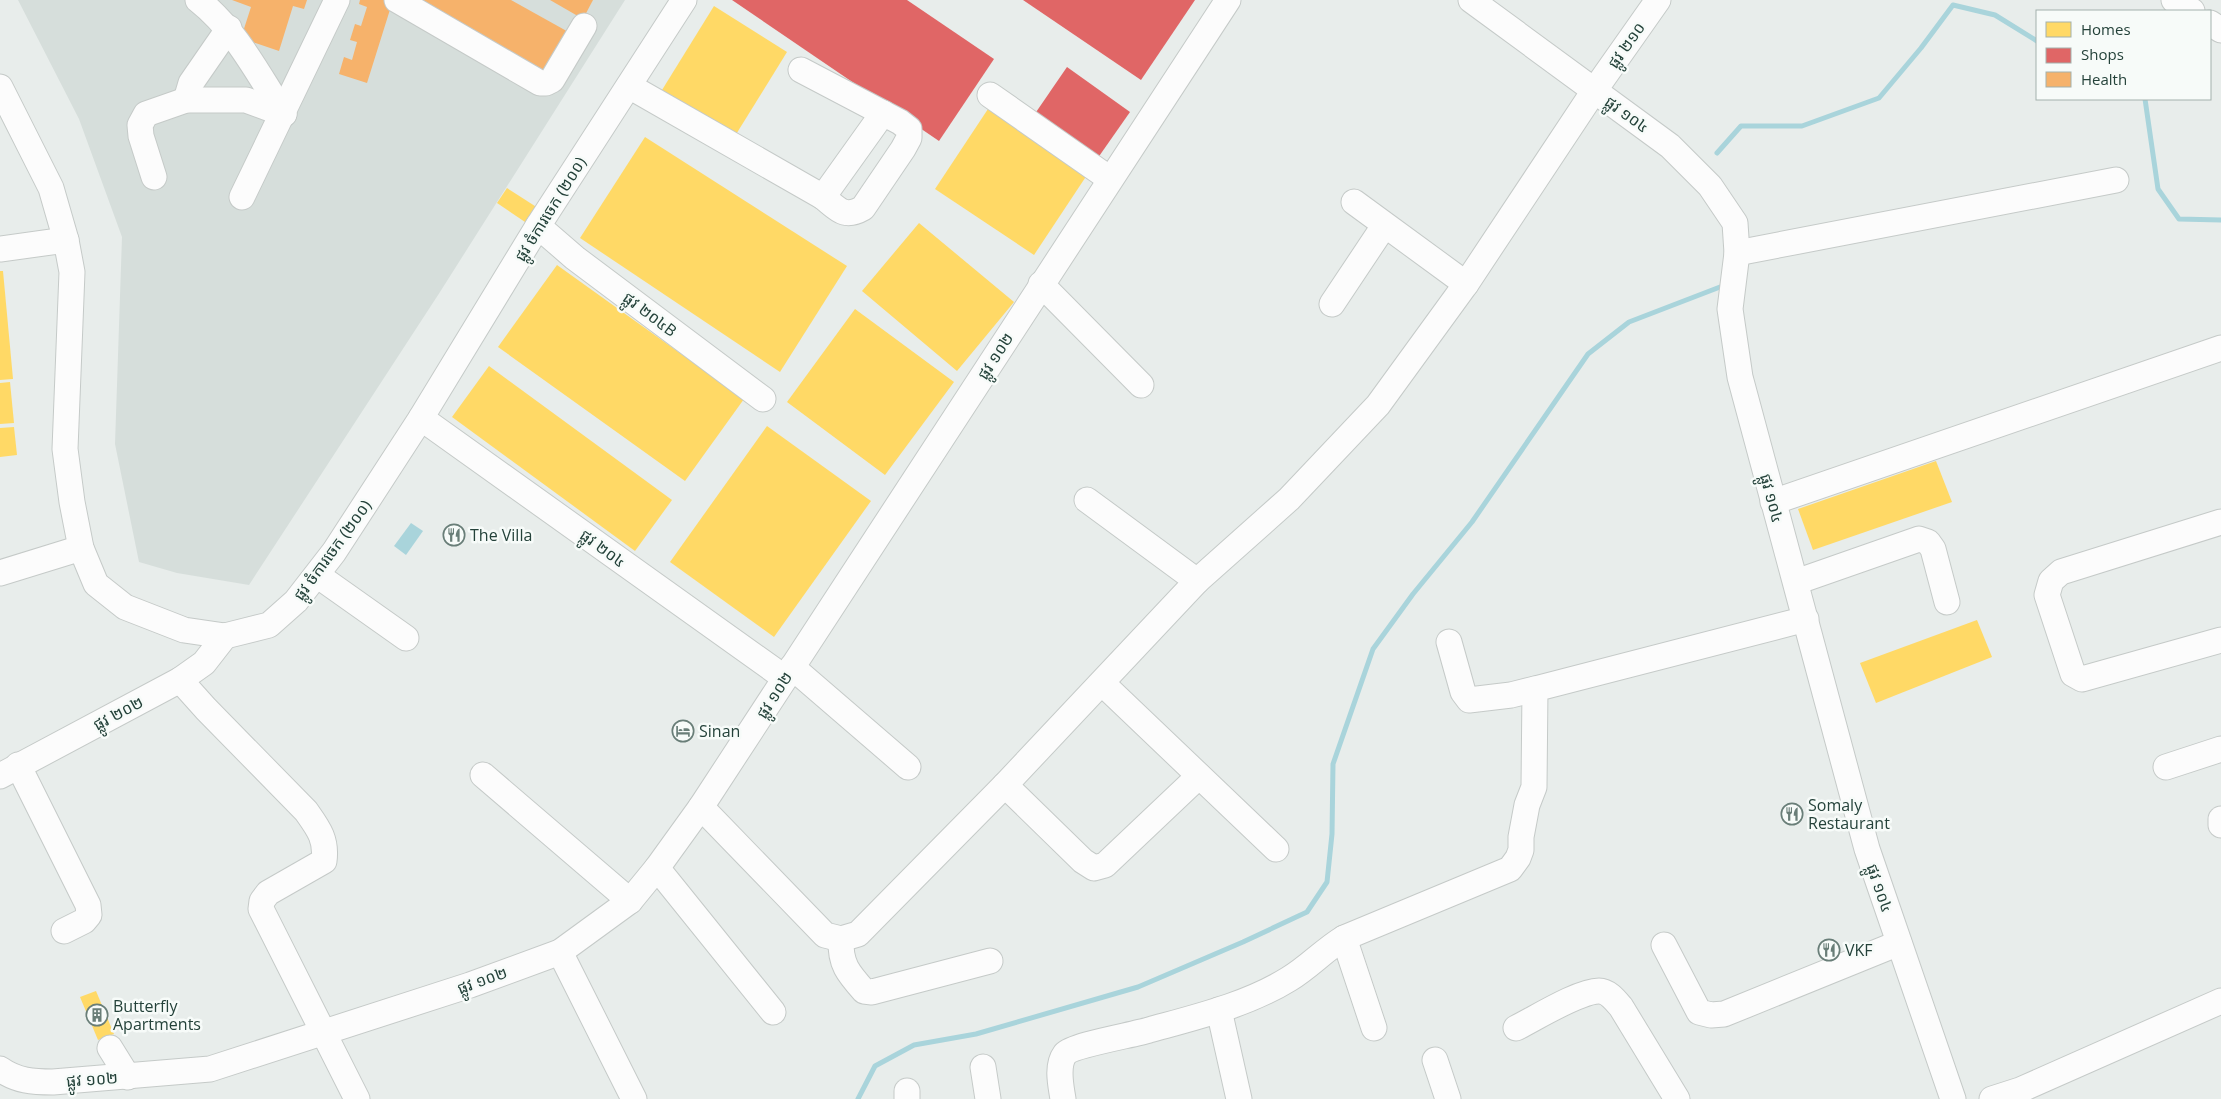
<svg xmlns="http://www.w3.org/2000/svg" width="2221" height="1099" viewBox="0 0 2221 1099" font-family="'Open Sans','Noto Sans Khmer',sans-serif">
  <rect width="100%" height="100%" fill="#e8edeb"/>
  <!-- built -->
  <polygon fill="#d6dedb" points="18,0 625,0 440,292 249,585 177,573 139,562 115,444 122,237 79,119"/>
  <!-- water -->
  <polygon fill="#a9d4db" points="411,523 423,531 406,555 394,546"/>
  <!-- homes -->
  <g fill="#ffd966">
    <polygon points="714,6 787,52 735,136 662,90"/>
    <polygon points="988,109 1087,175 1034,255 935,189"/>
    <polygon points="645,137 847,266 780,372 580,238"/>
    <polygon points="507,188 538,208 528,224 497,203"/>
    <polygon points="919,223 1014,302 957,371 862,291"/>
    <polygon points="557,265 744,399 685,481 498,347"/>
    <polygon points="0,271 3,271 13,379 0,380"/>
    <polygon points="855,309 954,382 885,475 787,402"/>
    <polygon points="489,366 672,500 635,551 452,417"/>
    <polygon points="10,382 14,423 0,424 0,383"/>
    <polygon points="767,426 871,501 774,637 670,562"/>
    <polygon points="14,427 17,455 0,457 0,428"/>
    <polygon points="1936,461 1952,502 1813,550 1798,509"/>
    <polygon points="1977,620 1992,657 1876,703 1860,663"/>
    <polygon points="96,991 114,1034 98,1040 80,997"/>
  </g>
  <!-- shops -->
  <g fill="#e06666">
    <polygon points="732,0 907,0 994,59 939,141"/>
    <polygon points="1023,0 1195,0 1141,80"/>
    <polygon points="1067,67 1130,112 1095,162 1032,118"/>
  </g>
  <!-- health -->
  <g fill="#f6b26b">
    <polygon points="232,0 307,0 304,9 293,6 279,51 241,38 251,7"/>
    <polygon points="360,0 393,0 367,83 339,74 344,57 352,60 357,42 350,40 355,24 361,26 367,7 359,4"/>
    <polygon points="410,0 511,0 572,34 548,78"/>
    <polygon points="550,0 593,0 583,19"/>
  </g>
  <g fill="none" stroke-linecap="round" stroke-linejoin="round">
    <!-- stream -->
    <g stroke="#a9d4db" stroke-width="5">
      <polyline points="2145,99 2158,189 2179,219 2221,220"/>
      <polyline points="1717,153 1741,126 1802,126 1879,98 1921,48 1953,5 1995,15 2037,41"/>
      <polyline points="858,1099 875,1066 914,1045 976,1034 1138,987 1243,942 1307,912 1327,882 1332,834 1333,764 1373,649 1413,594 1472,522 1588,354 1629,322 1720,287"/>
    </g>
    <!-- minor casing -->
    <g stroke="#c5cac8" stroke-width="27">
      <g id="minor">
        <path d="M 198,0 C 236,30 258,74 284,114"/>
        <polyline points="397,0 540,83 546,83 552,80 584,26"/>
        <polyline points="1471,0 1670,146 1710,186 1735,223 1737,253 1730,309 1740,377 1867,849 1953,1099"/>
        <polyline points="2174,0 2192,11"/>
        <polyline points="2210,23 2221,30"/>
        <path d="M 801,70 L 900,122 L 909,129 L 909,138 L 903,149 L 863,208 C 844,219 838,209 823,197"/>
        <polyline points="629,86 823,197 883,113"/>
        <polyline points="0,87 51,188 66,240 72,272 65,449 72,502 81,548 96,584 125,607 184,630 225,636 269,625 296,601 334,552 421,418 538,226 684,0"/>
        <polyline points="990,95 1110,179"/>
        <polyline points="186,100 191,83 229,28"/>
        <polyline points="154,177 141,136 140,125 146,114 186,100 246,100 284,114"/>
        <polyline points="242,197 337,0"/>
        <polyline points="1354,202 1466,284"/>
        <polyline points="538,226 575,258 763,399"/>
        <polyline points="0,249 66,240"/>
        <polyline points="1737,253 2116,180"/>
        <polyline points="1041,284 1141,385"/>
        <polyline points="1332,304 1384,226"/>
        <polyline points="421,418 785,678"/>
        <polyline points="1087,500 1197,581"/>
        <polyline points="1773,502 2221,348"/>
        <polyline points="2221,522 2061,572 2051,581 2047,595 2073,674 2082,679 2221,640"/>
        <polyline points="0,573 81,548"/>
        <polyline points="317,575 406,638"/>
        <polyline points="1796,582 1919,539 1928,542 1933,549 1947,602"/>
        <polyline points="1449,642 1463,692 1469,700 1511,695 1535,689"/>
        <polyline points="792,667 908,767"/>
        <path d="M 180,680 L 206,709 L 306,811 C 318,828 327,839 324,861 L 268,893 L 262,901 L 261,909 L 357,1099"/>
        <polyline points="1102,683 1276,849"/>
        <polyline points="18,765 88,905 89,915 84,921 64,931"/>
        <polyline points="2166,767 2221,749"/>
        <polyline points="483,775 630,901"/>
        <polyline points="0,776 180,680 204,663 225,636"/>
        <polyline points="1005,785 1083,861 1094,868 1105,865 1199,776"/>
        <polyline points="701,807 825,935 841,939 858,934 1005,785 1197,581 1289,499 1378,405 1466,284 1594,91 1658,0"/>
        <polyline points="2221,819 2221,825"/>
        <polyline points="657,868 773,1012"/>
        <polyline points="1344,938 1374,1028"/>
        <path d="M 841,939 C 840,964 848,973 864,991 L 872,992 L 990,961"/>
        <polyline points="1664,945 1699,1012 1711,1015 1724,1014 1899,943"/>
        <polyline points="560,952 634,1099"/>
        <polyline points="1219,1010 1239,1099"/>
        <path d="M 1516,1028 C 1536,1018 1579,991 1599,991 C 1608,991 1615,1000 1621,1007 L 1677,1099"/>
        <polyline points="110,1048 128,1077"/>
        <polyline points="1435,1060 1448,1099"/>
        <polyline points="983,1067 988,1099"/>
        <path d="M 0,1069 C 17,1081 33,1082 53,1082 L 210,1069 L 470,985 L 560,952 L 630,901 L 657,868 L 701,807 L 1228,0"/>
        <polyline points="907,1099 907,1091"/>
        <path d="M 1063,1099 C 1061,1086 1056,1066 1065,1054 C 1073,1045 1133,1035 1149,1030 C 1196,1017 1247,1005 1289,979 C 1309,967 1324,950 1344,938 L 1510,869 L 1518,858 L 1521,850 L 1521,837 L 1527,805 L 1534,787 L 1535,689 L 1806,619"/>
        <polyline points="1992,1099 2020,1090 2221,1001"/>
      </g>
    </g>
    <!-- minor -->
    <use href="#minor" stroke="#fcfcfc" stroke-width="25"/>
  </g>
  <!-- icons -->
  <defs>
    <g id="restaurant-ring" transform="scale(1.125)"><circle r="9.5" fill="#f7fbf9" stroke="#697e78" stroke-width="1.5"/><path d="M-5-6h1v4h1v-4h1v4h1v-4h1v5L-1.5 .5V6h-2V.5L-5-1ZM5-6V6H3V1.5H1.5Q1.5-4 5-6Z" fill="#697e78"/></g>
    <g id="hotel-ring" transform="scale(1.125)"><circle r="9.5" fill="#f7fbf9" stroke="#697e78" stroke-width="1.5"/><path d="M-6-4.5h1.5V1H6V5H4.5V3h-9V5H-6ZM-4 0a1.8 1.8 0 1 1 3.6 0ZM.5 0V-2.5h3Q6-2.5 6 0Z" fill="#697e78"/></g>
    <g id="building-ring" transform="scale(1.125)"><circle r="9.5" fill="#f7fbf9" stroke="#697e78" stroke-width="1.5"/><path d="M-4-6H4V6H1V3H-1V6H-4ZM-2.5-4.3h1.7v1.8h-1.7ZM.8-4.3h1.7v1.8H.8ZM-2.5-1h1.7V.8h-1.7ZM.8-1h1.7V.8H.8Z" fill="#697e78"/></g>
  </defs>
  <g fill-rule="evenodd">
    <use href="#restaurant-ring" x="454" y="535"/>
    <use href="#hotel-ring" x="683" y="731"/>
    <use href="#restaurant-ring" x="1792" y="814"/>
    <use href="#restaurant-ring" x="1829" y="950"/>
    <use href="#building-ring" x="97" y="1015"/>
  </g>
  <g text-anchor="middle" dominant-baseline="central" stroke-width="5" stroke-linejoin="round" paint-order="stroke">
    <!-- street labels -->
    <g font-size="16" fill="#24423a" stroke="#f7fbf9">
      <text transform="translate(1626 45) rotate(-55)">ផ្លូវ ២១០</text>
      <text transform="translate(1627 114) rotate(36)">ផ្លូវ ១០៤</text>
      <text transform="translate(550 209) rotate(-58)">ផ្លូវ ចំការចេក (២០០)</text>
      <text transform="translate(650 314) rotate(37)">ផ្លូវ ២០៤B</text>
      <text transform="translate(995 356) rotate(-57)">ផ្លូវ ១០២</text>
      <text transform="translate(1772 498) rotate(75)">ផ្លូវ ១០៤</text>
      <text transform="translate(603 548) rotate(36)">ផ្លូវ ២០៤</text>
      <text transform="translate(332 550) rotate(-54)">ផ្លូវ ចំការចេក (២០០)</text>
      <text transform="translate(774 695) rotate(-57)">ផ្លូវ ១០២</text>
      <text transform="translate(118 713) rotate(-28)">ផ្លូវ ២០២</text>
      <text transform="translate(1880 888) rotate(71)">ផ្លូវ ១០៤</text>
      <text transform="translate(482 980) rotate(-20)">ផ្លូវ ១០២</text>
      <text transform="translate(92 1079) rotate(-4)">ផ្លូវ ១០២</text>
    </g>
    <!-- poi labels -->
    <g font-size="16" fill="#24423a" stroke="#f7fbf9" text-anchor="start">
      <text x="470" y="535">The Villa</text>
      <text x="699" y="731">Sinan</text>
      <text x="1808" y="805">Somaly<tspan x="1808" dy="18">Restaurant</tspan></text>
      <text x="1845" y="950">VKF</text>
      <text x="113" y="1006">Butterfly<tspan x="113" dy="18">Apartments</tspan></text>
    </g>
  </g>
  <!-- legend -->
  <rect x="2036" y="10" width="175" height="90" fill="#f7fbf9" stroke="#a3b1ad"/>
  <rect x="2046" y="22" width="25" height="15" fill="#ffd966" stroke="#a3b1ad"/>
  <text x="2081" y="35" font-size="15" fill="#24423a">Homes</text>
  <rect x="2046" y="48" width="25" height="15" fill="#e06666" stroke="#a3b1ad"/>
  <text x="2081" y="60" font-size="15" fill="#24423a">Shops</text>
  <rect x="2046" y="72" width="25" height="15" fill="#f6b26b" stroke="#a3b1ad"/>
  <text x="2081" y="85" font-size="15" fill="#24423a">Health</text>
</svg>
